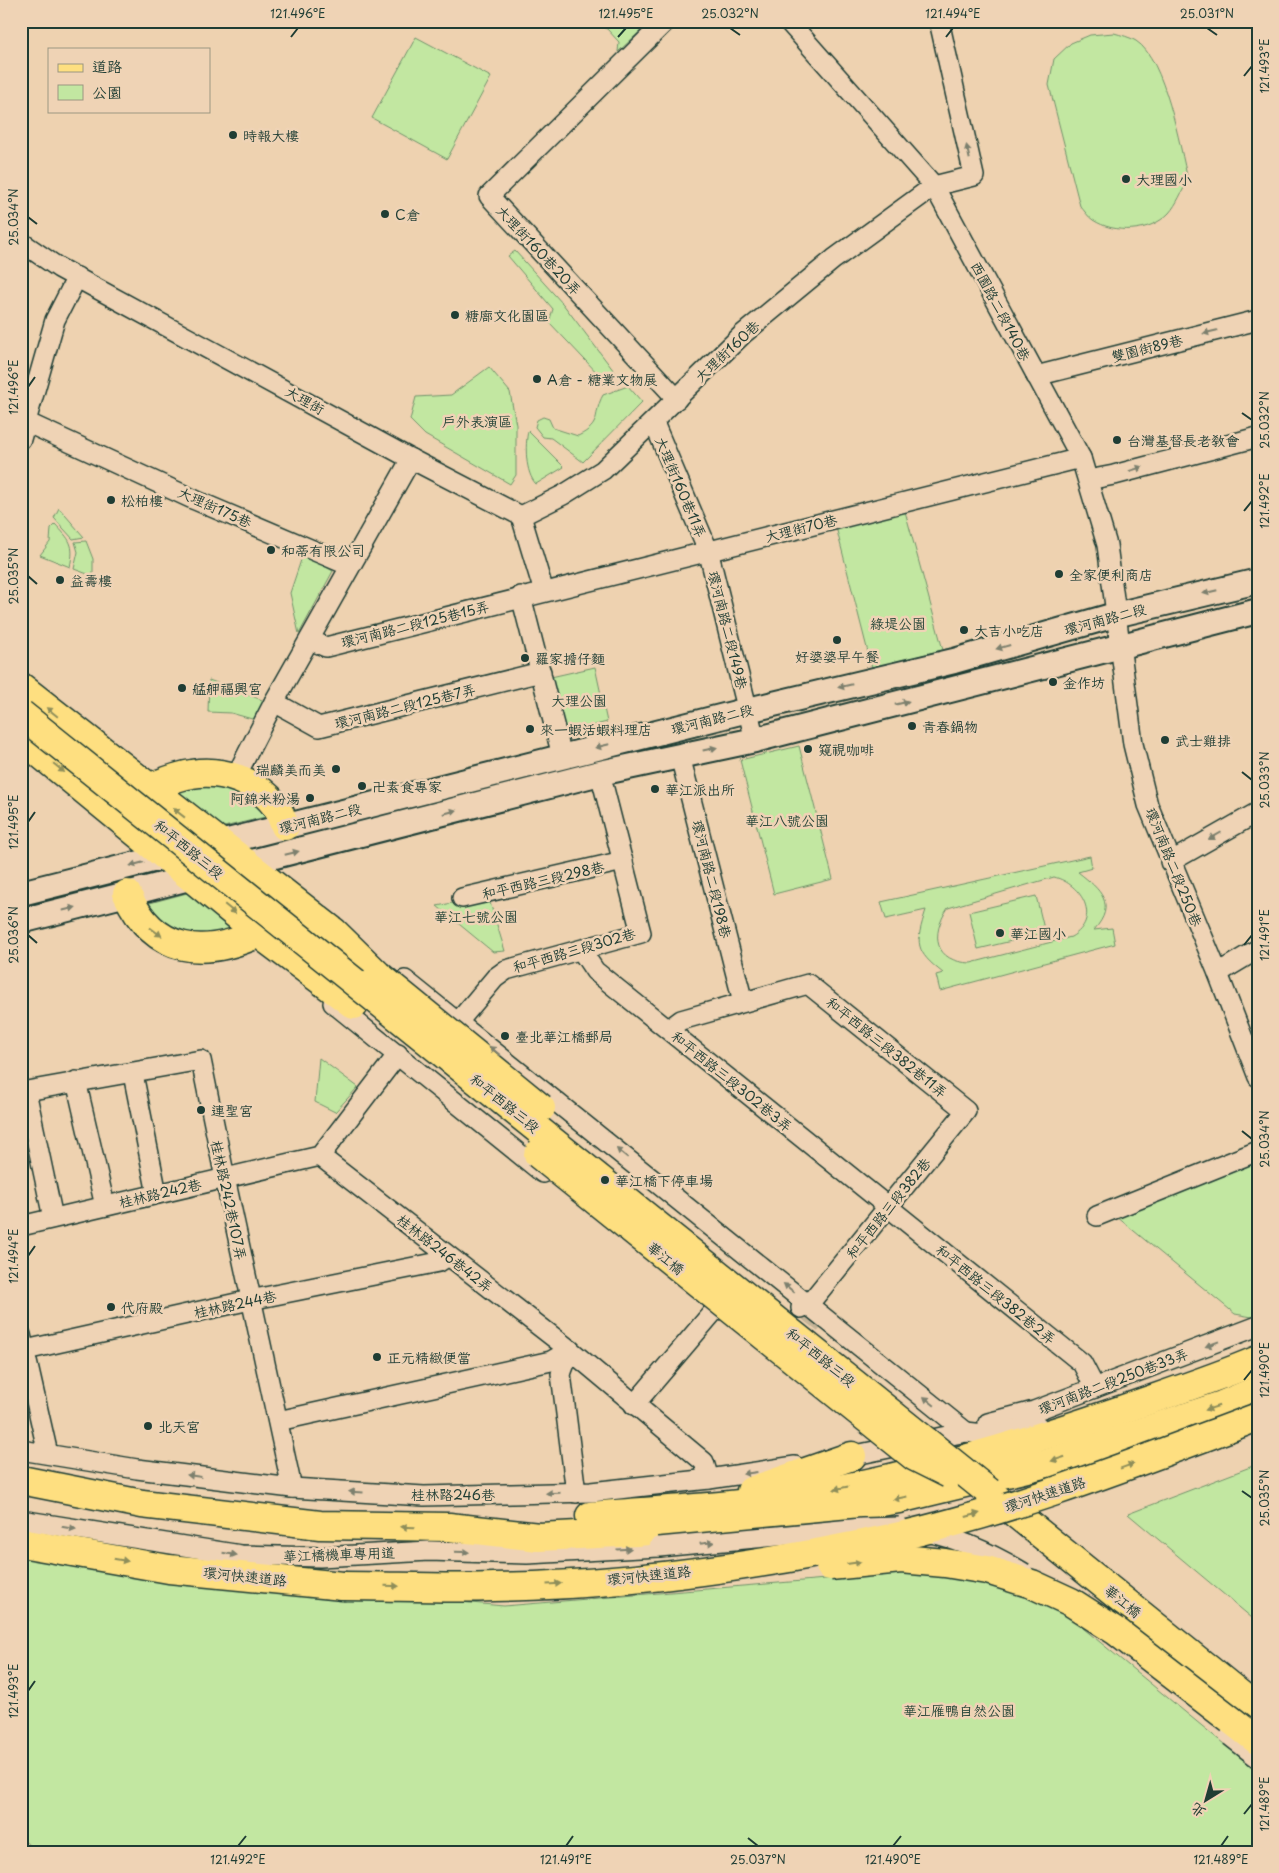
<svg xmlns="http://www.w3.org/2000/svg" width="1279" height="1873" viewBox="0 0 1279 1873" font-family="'Playpen Sans','LXGW WenKai TC',sans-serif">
  <rect width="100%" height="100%" fill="#eed2b0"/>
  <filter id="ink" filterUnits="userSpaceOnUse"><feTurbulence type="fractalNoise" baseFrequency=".02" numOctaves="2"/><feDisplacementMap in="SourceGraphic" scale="10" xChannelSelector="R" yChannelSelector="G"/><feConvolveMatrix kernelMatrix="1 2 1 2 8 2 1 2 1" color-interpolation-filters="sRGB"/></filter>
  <g filter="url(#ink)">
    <!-- green -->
    <g fill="#c2e7a1" stroke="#70926a" fill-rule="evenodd">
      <polygon points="651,21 618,52 619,42 607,29 590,22"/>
      <path d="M 1114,33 C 1121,35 1130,37 1136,41 C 1165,59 1180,147 1188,180 C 1182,191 1177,204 1169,213 C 1150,233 1114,234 1093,220 C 1088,217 1084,210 1080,206 L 1049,85 L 1054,59 L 1071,43 L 1090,35 Z"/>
      <polygon points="416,37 491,77 447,159 372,118"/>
      <polygon points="515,251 563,304 617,375 602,378 549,322 553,309 508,256"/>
      <polygon points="489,367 510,392 516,425 516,475 510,484 425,435 410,420 416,397 451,395"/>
      <path d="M 628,386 L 642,402 L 583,462 L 551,438 L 543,437 L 535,427 L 537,420 L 543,417 L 549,419 L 553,428 L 578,436 C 603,424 592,415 603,395 Z"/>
      <path d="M 528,431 L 564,467 L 536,484 C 525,473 525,445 528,431 Z"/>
      <polygon points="903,504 943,650 950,648 872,668 835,523"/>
      <polygon points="59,508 84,537 73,539 54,518"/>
      <path d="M 55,524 C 70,540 75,544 70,567 L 40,555 L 50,542 L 51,528 Z"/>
      <polygon points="86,541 93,559 93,576 74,569 78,552 75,542"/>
      <polygon points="303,554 333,571 299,634 290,593"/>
      <polygon points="595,667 607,722 564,733 551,677"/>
      <polygon points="209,680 270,703 259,721 231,713 208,712"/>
      <polygon points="799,746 833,879 774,894 740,760"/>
      <polygon points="228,782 270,809 265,817 220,828 180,796 180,785"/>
      <path d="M 1090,856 L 1092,868 L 1078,872 C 1101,890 1117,904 1094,930 L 1112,928 L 1115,944 L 940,991 L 936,975 L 943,973 C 915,951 915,944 926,910 L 886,919 L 881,902 ZM 1054,877 C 1082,884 1102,919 1071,937 L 971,963 C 934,962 930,935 948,908 Z"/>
      <polygon points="187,893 236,931 236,936 171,934 146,904"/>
      <polygon points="488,896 505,951 493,952 437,906"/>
      <polygon points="1036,896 1045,933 978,949 969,912"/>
      <polygon points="319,1058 358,1087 335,1112 315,1102"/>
      <polygon points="1258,1161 1258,1315 1252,1317 1235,1314 1117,1217"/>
      <polygon points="1258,1464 1258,1623 1128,1514"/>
      <polygon points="21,1557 103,1570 504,1606 1005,1564 1258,1772 1258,1852 37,1852 21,1838"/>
    </g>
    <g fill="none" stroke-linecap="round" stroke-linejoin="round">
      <!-- minor-tunnel -->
      <polyline stroke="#c5b497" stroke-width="19" stroke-dasharray="19 9" stroke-linecap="butt" points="793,1348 815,1320"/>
      <!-- minor casing -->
      <g stroke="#1f3d34" stroke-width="22">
        <g id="minor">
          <polyline points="666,21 489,196 677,399"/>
          <polyline points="788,21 934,186 1081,458 1107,545 1133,744 1148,805 1217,971 1258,1077"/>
          <polyline points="21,242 59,268 411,459 521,516 544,592"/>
          <polyline points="1036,376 1258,320"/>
          <polyline points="26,422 195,500 350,566"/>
          <polyline points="654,423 708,550 755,740"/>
          <polyline points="21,439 55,320 77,277"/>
          <polyline points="1088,480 1114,475 1258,437"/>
          <polyline points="521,516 563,495 603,470 743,334 834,259 934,186 974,176 939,21"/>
          <polyline points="521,596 562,756"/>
          <polyline points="310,640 326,647 1081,458"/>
          <polyline points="274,702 319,727 541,672"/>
          <polyline points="680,756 743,1002"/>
          <polyline points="235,778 274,702 411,459"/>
          <polyline points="1170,862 1258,812"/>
          <polyline points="462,898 623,861"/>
          <polyline points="581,950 595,971 1082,1363 1095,1388"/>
          <polyline points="1218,973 1258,949"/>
          <polyline points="405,980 966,1432"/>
          <polyline points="333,1003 543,1173"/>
          <polyline points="458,1022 495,978 506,970 641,933 600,773"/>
          <polyline points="669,1029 681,1020 808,984 966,1111 809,1304 801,1308"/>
          <polyline points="133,1074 157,1194"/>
          <polyline points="76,1081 105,1206"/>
          <polyline points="26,1091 53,1218"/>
          <polyline points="21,1092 201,1060 225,1178 292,1488"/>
          <polyline points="320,1156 570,1350 704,1462 709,1479"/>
          <polyline points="1097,1216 1258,1151"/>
          <polyline points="21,1226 320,1156 398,1054"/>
          <polyline points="21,1335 48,1454"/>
          <polyline points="570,1350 561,1374 576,1493"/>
          <polyline points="21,1351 250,1300 439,1262 448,1256"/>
          <polyline points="634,1405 714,1311"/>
          <polyline points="278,1421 551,1361 570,1350"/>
          <polyline points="988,1423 1034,1411 1258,1326"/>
          <polyline points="21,1450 137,1469 292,1488 424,1496 591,1492 709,1479 795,1466"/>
          <polyline points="841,1458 966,1432 993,1435 1037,1425"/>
          <polyline points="21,1520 241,1555 320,1557 429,1551 527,1554 659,1547"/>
        </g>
      </g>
      <!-- tertiary casing -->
      <g stroke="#1f3d34" stroke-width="28">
        <g id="tertiary">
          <polyline points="21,893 748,710 954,661 1115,615 1258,581"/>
          <polyline points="21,921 600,773 755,740 1258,611"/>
        </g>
      </g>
      <!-- primary casing -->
      <g stroke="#1f3d34" stroke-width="31">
        <g id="primary">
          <polyline points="21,687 334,932 378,975"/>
          <polyline points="21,738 266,939 354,1005"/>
          <path d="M 148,788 C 162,783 177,776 192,774 C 222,769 257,781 275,805 C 280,811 282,820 285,826"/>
          <path d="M 127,894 C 155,955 204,958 259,933"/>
          <polyline points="990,1493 1258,1709"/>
        </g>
      </g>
      <!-- trunk casing -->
      <g stroke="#1f3d34" stroke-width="31">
        <g id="trunk">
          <polyline points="21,1480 142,1504 320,1525 449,1527 539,1537 637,1532 782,1519 899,1499 1048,1463 1222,1405 1258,1390"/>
          <polyline points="751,1491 852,1456"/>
          <path d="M 590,1516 C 663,1510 739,1507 812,1494 C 916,1476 1016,1446 1115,1412 C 1163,1395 1211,1380 1258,1360"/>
          <polyline points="21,1543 169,1569 343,1586"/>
        </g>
      </g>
      <!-- minor -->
      <use href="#minor" stroke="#efd3b5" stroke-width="19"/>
      <!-- tertiary -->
      <use href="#tertiary" stroke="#efd3b5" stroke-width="24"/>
      <!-- primary -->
      <use href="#primary" stroke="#fedf80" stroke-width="28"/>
      <!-- trunk -->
      <use href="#trunk" stroke="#fedf80" stroke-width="28"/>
      <!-- minor-bridge casing -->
      <g stroke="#1f3d34" stroke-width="22" stroke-linecap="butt">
        <g id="minor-bridge">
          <path d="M 926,1532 C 962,1539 993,1554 1024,1573"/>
          <polyline points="659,1547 862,1528 899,1527"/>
          <polyline points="1230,1736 1258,1758"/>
        </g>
      </g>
      <!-- primary-bridge casing -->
      <g stroke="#1f3d34" stroke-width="31" stroke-linecap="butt">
        <g id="primary-bridge">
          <polyline points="21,714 989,1492"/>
          <polyline points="378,975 541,1108"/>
          <polyline points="538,1154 915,1457 949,1474"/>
        </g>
      </g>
      <!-- trunk-bridge casing -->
      <g stroke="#1f3d34" stroke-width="31" stroke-linecap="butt">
        <g id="trunk-bridge">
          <polyline points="830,1566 901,1559 945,1563 987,1570 1032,1584 1071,1602 1116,1631 1258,1741"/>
          <path d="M 343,1586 C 393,1586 444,1589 494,1587 C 626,1585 762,1566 891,1538 C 1017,1510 1137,1462 1258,1417"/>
        </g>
      </g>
      <!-- minor-bridge -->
      <use href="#minor-bridge" stroke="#efd3b5" stroke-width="19"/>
      <!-- primary-bridge -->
      <use href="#primary-bridge" stroke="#fedf80" stroke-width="28"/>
      <!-- trunk-bridge -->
      <use href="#trunk-bridge" stroke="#fedf80" stroke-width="28"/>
    </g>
    <!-- one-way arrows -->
    <defs><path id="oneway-solid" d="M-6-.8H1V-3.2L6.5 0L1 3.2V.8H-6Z" transform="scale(1.25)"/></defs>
    <g fill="#7d806e">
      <use href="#oneway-solid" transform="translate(968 152) rotate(-103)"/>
      <use href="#oneway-solid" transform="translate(1210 332) rotate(166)"/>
      <use href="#oneway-solid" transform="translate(1136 469) rotate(-17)"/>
      <use href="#oneway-solid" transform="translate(1210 592) rotate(167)"/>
      <use href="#oneway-solid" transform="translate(1003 647) rotate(164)"/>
      <use href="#oneway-solid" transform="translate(845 686) rotate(167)"/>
      <use href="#oneway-solid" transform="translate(902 703) rotate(-14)"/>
      <use href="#oneway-solid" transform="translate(602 746) rotate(166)"/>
      <use href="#oneway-solid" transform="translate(710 749) rotate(-12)"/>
      <use href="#oneway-solid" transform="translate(450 812) rotate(-15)"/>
      <use href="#oneway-solid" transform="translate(1215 836) rotate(150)"/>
      <use href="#oneway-solid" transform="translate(292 853) rotate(-14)"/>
      <use href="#oneway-solid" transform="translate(137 864) rotate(165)"/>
      <use href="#oneway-solid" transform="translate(69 909) rotate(-14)"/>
      <use href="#oneway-solid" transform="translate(495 1051) rotate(-141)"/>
      <use href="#oneway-solid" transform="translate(622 1153) rotate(-141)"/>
      <use href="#oneway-solid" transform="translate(789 1288) rotate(-141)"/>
      <use href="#oneway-solid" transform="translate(1212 1344) rotate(159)"/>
      <use href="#oneway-solid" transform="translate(929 1401) rotate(-141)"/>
      <use href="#oneway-solid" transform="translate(750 1473) rotate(172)"/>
      <use href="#oneway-solid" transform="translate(194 1476) rotate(-172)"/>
      <use href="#oneway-solid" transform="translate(356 1492) rotate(-177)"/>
      <use href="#oneway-solid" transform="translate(553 1493) rotate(179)"/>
      <use href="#oneway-solid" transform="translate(69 1528) rotate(9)"/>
      <use href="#oneway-solid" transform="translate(707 1543) rotate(-6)"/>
      <use href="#oneway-solid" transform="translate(624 1549) rotate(-3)"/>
      <use href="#oneway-solid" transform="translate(462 1552) rotate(2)"/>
      <use href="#oneway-solid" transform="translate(230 1554) rotate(9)"/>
    </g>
    <g fill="#8e8e5a">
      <use href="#oneway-solid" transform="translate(52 712) rotate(-141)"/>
      <use href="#oneway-solid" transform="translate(59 768) rotate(39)"/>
      <use href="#oneway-solid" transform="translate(179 813) rotate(-142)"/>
      <use href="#oneway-solid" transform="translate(230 909) rotate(40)"/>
      <use href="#oneway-solid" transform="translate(156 932) rotate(36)"/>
      <use href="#oneway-solid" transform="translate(1212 1408) rotate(162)"/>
      <use href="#oneway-solid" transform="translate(1058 1459) rotate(162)"/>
      <use href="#oneway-solid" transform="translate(1127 1466) rotate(-20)"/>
      <use href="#oneway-solid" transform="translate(841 1488) rotate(168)"/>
      <use href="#oneway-solid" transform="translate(900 1498) rotate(168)"/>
      <use href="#oneway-solid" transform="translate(973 1515) rotate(-15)"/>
      <use href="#oneway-solid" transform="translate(408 1527) rotate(-179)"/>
      <use href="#oneway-solid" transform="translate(121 1560) rotate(10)"/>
      <use href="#oneway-solid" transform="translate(854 1563) rotate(-7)"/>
      <use href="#oneway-solid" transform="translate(554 1584) rotate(-4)"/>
      <use href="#oneway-solid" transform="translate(392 1586) rotate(1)"/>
    </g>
  </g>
  <!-- ticks -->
  <path fill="none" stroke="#1f3d34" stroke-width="2" d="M 730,28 L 740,35M 1207,28 L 1217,35M 291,37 L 298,28M 618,37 L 626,28M 946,37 L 953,28M 1244,76 L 1252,66M 28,217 L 37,224M 28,387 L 35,377M 1242,413 L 1252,420M 1244,511 L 1252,501M 28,576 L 37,584M 1242,772 L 1252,780M 28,822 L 35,812M 28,935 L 37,943M 1244,945 L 1252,935M 1242,1131 L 1252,1139M 28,1256 L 35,1246M 1244,1380 L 1252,1370M 1242,1491 L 1252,1498M 28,1691 L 35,1681M 1244,1814 L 1252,1804M 748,1838 L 758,1846M 238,1846 L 246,1836M 566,1846 L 573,1836M 893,1846 L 901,1836M 1221,1846 L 1228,1836"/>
  <!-- markers -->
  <g fill="#1f3d34" stroke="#efd3b5" stroke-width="2">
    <circle cx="233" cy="135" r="5"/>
    <circle cx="1126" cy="179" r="5"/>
    <circle cx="385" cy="214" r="5"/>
    <circle cx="455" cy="315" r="5"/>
    <circle cx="537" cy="379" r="5"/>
    <circle cx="1117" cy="440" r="5"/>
    <circle cx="111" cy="500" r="5"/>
    <circle cx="271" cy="550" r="5"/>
    <circle cx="1059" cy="574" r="5"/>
    <circle cx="60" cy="580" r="5"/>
    <circle cx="964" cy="630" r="5"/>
    <circle cx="837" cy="640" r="5"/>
    <circle cx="525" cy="658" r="5"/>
    <circle cx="1053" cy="682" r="5"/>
    <circle cx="182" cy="688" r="5"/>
    <circle cx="912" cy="726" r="5"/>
    <circle cx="530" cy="729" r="5"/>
    <circle cx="1165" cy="740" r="5"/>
    <circle cx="808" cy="749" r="5"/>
    <circle cx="336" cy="769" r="5"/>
    <circle cx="362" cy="786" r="5"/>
    <circle cx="655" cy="789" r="5"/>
    <circle cx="310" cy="798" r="5"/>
    <circle cx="1000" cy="933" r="5"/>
    <circle cx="505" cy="1036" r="5"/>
    <circle cx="201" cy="1110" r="5"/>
    <circle cx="605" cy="1180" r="5"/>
    <circle cx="111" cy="1307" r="5"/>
    <circle cx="377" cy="1357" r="5"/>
    <circle cx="148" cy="1426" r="5"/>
  </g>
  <g text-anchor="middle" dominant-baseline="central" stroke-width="5" stroke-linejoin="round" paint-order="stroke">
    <!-- poi labels -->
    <g font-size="14" fill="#1f3d34" stroke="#efd3b5" text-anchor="start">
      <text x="243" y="135">時報大樓</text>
      <text x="1136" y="179">大理國小</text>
      <text x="395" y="214">C倉</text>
      <text x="465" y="315">糖廍文化園區</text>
      <text x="547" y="379">A倉 - 糖業文物展</text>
      <text x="1127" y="440">台灣基督長老教會</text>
      <text x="121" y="500">松柏樓</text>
      <text x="281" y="550">和蒂有限公司</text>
      <text x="1069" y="574">全家便利商店</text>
      <text x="70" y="580">益壽樓</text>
      <text x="974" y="630">大吉小吃店</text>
      <text x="837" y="656" text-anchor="middle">好婆婆早午餐</text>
      <text x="535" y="658">羅家擔仔麵</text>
      <text x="1063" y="682">金作坊</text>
      <text x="192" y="688">艋舺福興宮</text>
      <text x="922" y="726">青春鍋物</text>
      <text x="540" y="729">來一蝦活蝦料理店</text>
      <text x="1175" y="740">武士雞排</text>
      <text x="818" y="749">窺視咖啡</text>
      <text x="326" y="769" text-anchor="end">瑞麟美而美</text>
      <text x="372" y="786">卍素食專家</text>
      <text x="665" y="789">華江派出所</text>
      <text x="300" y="798" text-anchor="end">阿錦米粉湯</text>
      <text x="1010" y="933">華江國小</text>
      <text x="515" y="1036">臺北華江橋郵局</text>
      <text x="211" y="1110">連聖宮</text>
      <text x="615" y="1180">華江橋下停車場</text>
      <text x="121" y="1307">代府殿</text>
      <text x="387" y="1357">正元精緻便當</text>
      <text x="158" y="1426">北天宮</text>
    </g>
    <!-- street labels -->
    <g font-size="14" fill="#1f3d34" stroke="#efd3b5">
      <text transform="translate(539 250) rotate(47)">大理街160巷20弄</text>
      <text transform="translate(1001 311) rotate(62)">西園路二段140巷</text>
      <text transform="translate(1147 348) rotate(-14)">雙園街89巷</text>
      <text transform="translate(727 351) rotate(-43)">大理街160巷</text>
      <text transform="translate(305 400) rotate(29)">大理街</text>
      <text transform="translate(681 487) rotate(67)">大理街160巷11弄</text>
      <text transform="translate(215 507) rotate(24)">大理街175巷</text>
      <text transform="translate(801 528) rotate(-14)">大理街70巷</text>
      <text transform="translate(1105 619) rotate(-15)">環河南路二段</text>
      <text transform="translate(415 624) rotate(-14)">環河南路二段125巷15弄</text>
      <text transform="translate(728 630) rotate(76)">環河南路二段149巷</text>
      <text transform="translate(405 706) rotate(-14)">環河南路二段125巷7弄</text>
      <text transform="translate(712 719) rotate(-14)">環河南路二段</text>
      <text transform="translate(320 818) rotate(-14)">環河南路二段</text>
      <text transform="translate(189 849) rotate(39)">和平西路三段</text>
      <text transform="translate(1174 867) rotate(68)">環河南路二段250巷</text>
      <text transform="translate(712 879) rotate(76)">環河南路二段198巷</text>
      <text transform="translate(543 880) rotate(-13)">和平西路三段298巷</text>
      <text transform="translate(574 950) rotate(-16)">和平西路三段302巷</text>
      <text transform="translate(887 1047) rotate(39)">和平西路三段382巷11弄</text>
      <text transform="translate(732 1081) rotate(39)">和平西路三段302巷3弄</text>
      <text transform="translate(505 1103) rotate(39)">和平西路三段</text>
      <text transform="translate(160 1193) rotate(-13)">桂林路242巷</text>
      <text transform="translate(229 1200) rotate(78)">桂林路242巷107弄</text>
      <text transform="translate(888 1208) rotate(-51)">和平西路三段382巷</text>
      <text transform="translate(445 1253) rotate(38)">桂林路246巷42弄</text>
      <text transform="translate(666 1258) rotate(39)">華江橋</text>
      <text transform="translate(996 1294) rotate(39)">和平西路三段382巷2弄</text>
      <text transform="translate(235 1304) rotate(-12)">桂林路244巷</text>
      <text transform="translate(821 1357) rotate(39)">和平西路三段</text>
      <text transform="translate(1113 1381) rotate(-21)">環河南路二段250巷33弄</text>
      <text x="453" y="1494">桂林路246巷</text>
      <text transform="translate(1045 1494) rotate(-18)">環河快速道路</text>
      <text transform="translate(339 1554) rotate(-2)">華江橋機車專用道</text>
      <text transform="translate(649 1575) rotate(-6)">環河快速道路</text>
      <text transform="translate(245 1576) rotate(6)">環河快速道路</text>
      <text transform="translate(1123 1601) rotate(39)">華江橋</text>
    </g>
    <!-- park labels -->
    <g font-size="14" fill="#274639" stroke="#efd3b5">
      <text x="477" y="421">戶外表演區</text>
      <text x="898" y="623">綠堤公園</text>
      <text x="579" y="700">大理公園</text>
      <text x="787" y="820">華江八號公園</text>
      <text x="476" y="916">華江七號公園</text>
      <text x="959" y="1710">華江雁鴨自然公園</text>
    </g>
  </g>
  <!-- margin -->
  <rect width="1279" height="1873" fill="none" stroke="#efd3b5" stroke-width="55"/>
  <!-- legend -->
  <rect x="48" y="48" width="162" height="65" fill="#efd3b5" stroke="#9c9781"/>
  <rect x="58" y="64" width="25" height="8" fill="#fedf80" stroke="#9c9781"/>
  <text x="92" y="72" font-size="15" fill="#1f3d34">道路</text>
  <rect x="58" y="85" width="25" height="15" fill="#c2e7a1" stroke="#9c9781"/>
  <text x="92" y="98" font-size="15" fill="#1f3d34">公園</text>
  <!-- north arrow -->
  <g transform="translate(1206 1800) rotate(217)" stroke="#efd3b5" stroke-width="4" paint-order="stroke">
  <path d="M0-4L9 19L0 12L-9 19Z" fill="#1f3d34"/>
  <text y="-8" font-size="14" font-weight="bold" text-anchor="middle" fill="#1f3d34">北</text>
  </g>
  <rect x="28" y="28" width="1224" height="1818" fill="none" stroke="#1f3d34" stroke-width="2"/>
  <g font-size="12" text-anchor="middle" fill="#1f3d34">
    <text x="298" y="18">121.496°E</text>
    <text x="626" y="18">121.495°E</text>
    <text x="730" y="18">25.032°N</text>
    <text x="953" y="18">121.494°E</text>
    <text x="1207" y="18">25.031°N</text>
    <text transform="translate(1265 66) rotate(-90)" y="4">121.493°E</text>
    <text transform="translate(14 217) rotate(-90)" y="4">25.034°N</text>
    <text transform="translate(14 387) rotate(-90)" y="4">121.496°E</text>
    <text transform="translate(1265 420) rotate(-90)" y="4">25.032°N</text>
    <text transform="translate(1265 501) rotate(-90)" y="4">121.492°E</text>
    <text transform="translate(14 576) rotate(-90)" y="4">25.035°N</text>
    <text transform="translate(1265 780) rotate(-90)" y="4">25.033°N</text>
    <text transform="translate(14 822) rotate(-90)" y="4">121.495°E</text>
    <text transform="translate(1265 935) rotate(-90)" y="4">121.491°E</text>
    <text transform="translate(14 935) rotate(-90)" y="4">25.036°N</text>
    <text transform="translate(1265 1139) rotate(-90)" y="4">25.034°N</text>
    <text transform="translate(14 1256) rotate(-90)" y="4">121.494°E</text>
    <text transform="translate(1265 1370) rotate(-90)" y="4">121.490°E</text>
    <text transform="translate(1265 1498) rotate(-90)" y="4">25.035°N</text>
    <text transform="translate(14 1691) rotate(-90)" y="4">121.493°E</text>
    <text transform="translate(1265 1804) rotate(-90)" y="4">121.489°E</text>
    <text x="238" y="1864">121.492°E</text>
    <text x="566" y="1864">121.491°E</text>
    <text x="758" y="1864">25.037°N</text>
    <text x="893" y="1864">121.490°E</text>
    <text x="1221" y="1864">121.489°E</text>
  </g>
</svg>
